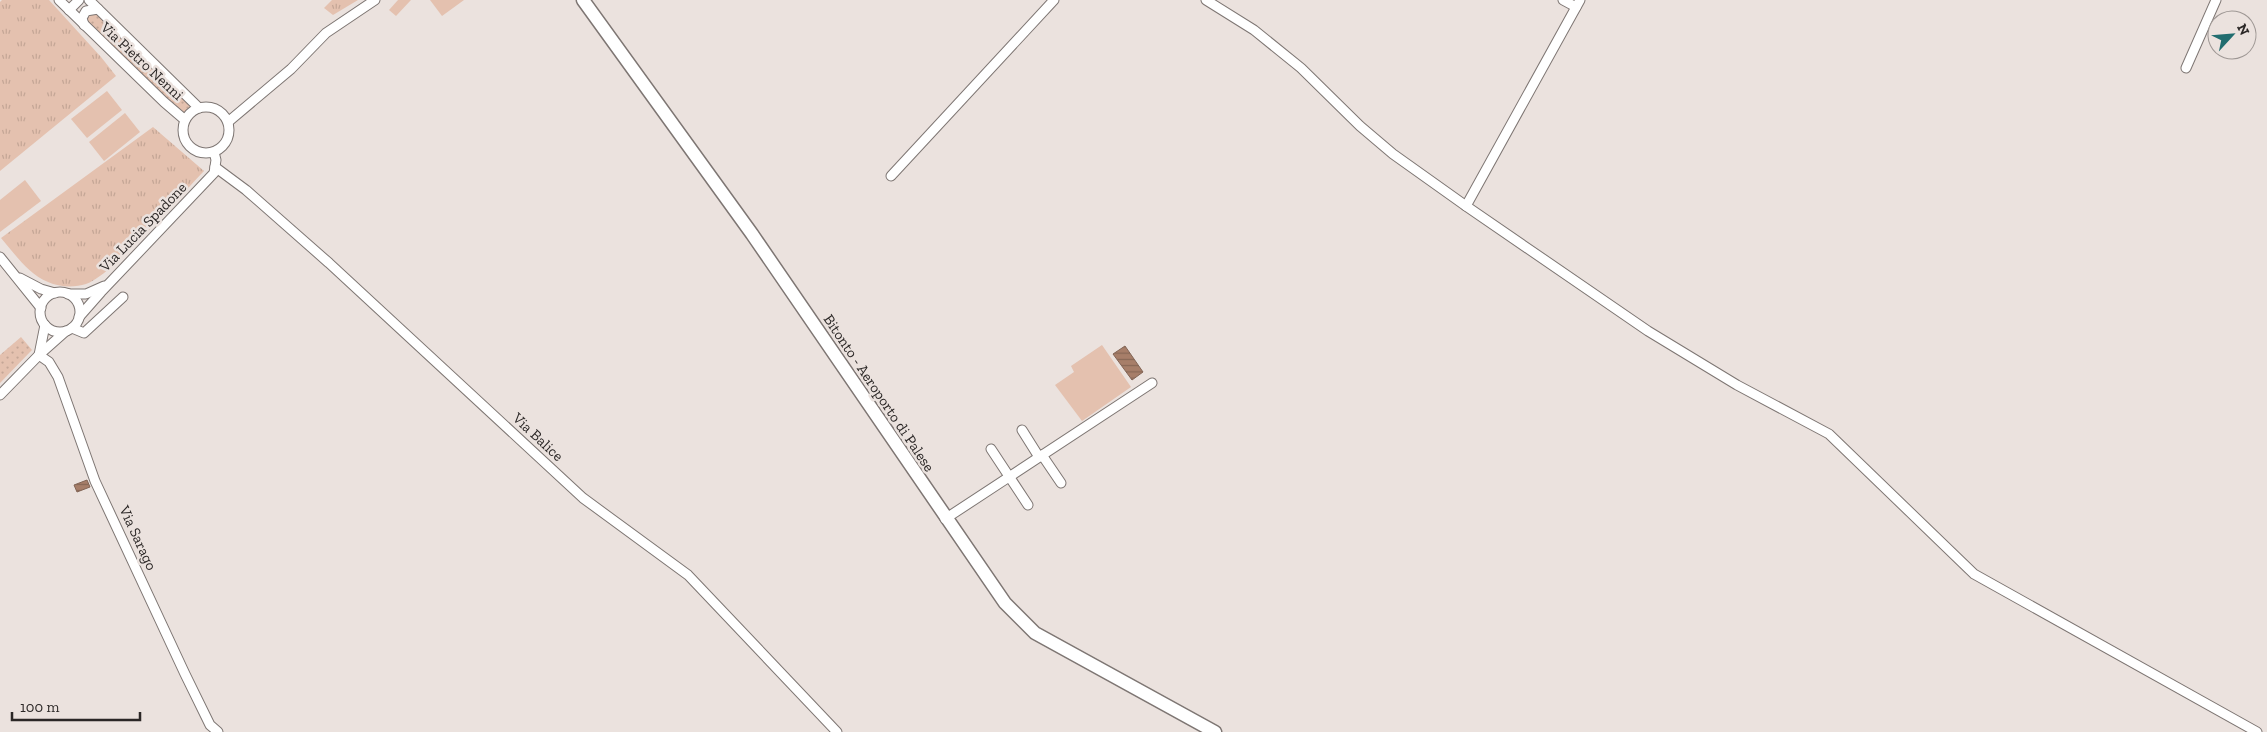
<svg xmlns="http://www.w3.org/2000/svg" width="2267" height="732" viewBox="0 0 2267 732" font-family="'Zilla Slab',serif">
  <defs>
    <pattern id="grass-tufts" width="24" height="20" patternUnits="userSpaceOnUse" patternTransform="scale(1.25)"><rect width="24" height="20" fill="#e4c1af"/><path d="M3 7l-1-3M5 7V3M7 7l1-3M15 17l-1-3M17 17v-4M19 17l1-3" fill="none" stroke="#c4a696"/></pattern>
    <pattern id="park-dots" width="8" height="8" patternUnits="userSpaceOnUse" patternTransform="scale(1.25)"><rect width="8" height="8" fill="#e4c1af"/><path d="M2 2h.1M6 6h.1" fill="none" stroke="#c4a696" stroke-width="1.8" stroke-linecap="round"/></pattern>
    <pattern id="water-rules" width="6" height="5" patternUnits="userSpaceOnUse" patternTransform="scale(1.25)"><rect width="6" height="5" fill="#a77e69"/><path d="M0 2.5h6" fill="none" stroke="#886756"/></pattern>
  </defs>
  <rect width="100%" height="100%" fill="#ebe2de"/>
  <!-- grass -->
  <g fill="url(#grass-tufts)">
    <polygon points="2,0 49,0 101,57 116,76 0,171 0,2"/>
    <polygon points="332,0 358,0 333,15 324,8"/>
    <path d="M 153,127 L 204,171 C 181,195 113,275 86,284 C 74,288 59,287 48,282 C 28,274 15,254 1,238 Z"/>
  </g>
  <!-- park -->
  <g fill="url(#park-dots)">
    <polygon points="93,14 98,14 192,107 183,113 86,23 88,17"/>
    <polygon points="21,337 32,350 0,383 0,355"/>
  </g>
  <!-- pitch -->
  <g fill="#e4c1af">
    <polygon points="398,0 411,0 396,16 389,10"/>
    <polygon points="430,0 464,0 442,16"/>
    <polygon points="107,91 122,110 87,138 71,119"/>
    <polygon points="125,113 140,132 104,161 89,142"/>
    <polygon points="25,180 41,201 0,232 0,200"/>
    <polygon points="1102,345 1131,387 1082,421 1055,385 1074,372 1071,366"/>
  </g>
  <!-- water -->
  <g fill="url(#water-rules)" stroke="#826455">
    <polygon points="1125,346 1143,372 1132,380 1113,354"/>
    <polygon points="87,480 90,487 77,492 74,485"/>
  </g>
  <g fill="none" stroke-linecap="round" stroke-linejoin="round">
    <!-- minor casing -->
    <g stroke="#7e7673" stroke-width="11">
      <g id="minor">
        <polyline points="59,0 164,102 185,120"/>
        <polyline points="89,0 199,108"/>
        <polyline points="1206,0 1254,30 1301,68 1360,126 1393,154 1466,206 1648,331 1737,385 1829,434 1974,574 2257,732"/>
        <polyline points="1563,0 1576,7"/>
        <polyline points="69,10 79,0"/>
        <polyline points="84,25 82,18 86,11 98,9"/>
        <polyline points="2186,68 2216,0"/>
        <circle cx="206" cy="130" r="23"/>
        <polyline points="228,122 291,69 326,33 375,0"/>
        <polyline points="215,167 246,190 329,263 583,498 688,575 837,732"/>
        <polyline points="891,176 1054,0"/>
        <polyline points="1466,206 1580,0"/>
        <polyline points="0,257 41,308"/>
        <polyline points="20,278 41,289 55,293"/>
        <circle cx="60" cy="312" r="20"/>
        <polyline points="68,294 86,294 104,286"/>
        <polyline points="79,317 101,292 214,173 216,160 214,152"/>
        <polyline points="72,328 84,333 123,297"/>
        <polyline points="39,355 49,362 58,377 95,481 185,674 210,725 218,732"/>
        <polyline points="39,355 45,325"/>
        <polyline points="0,395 39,355 66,331"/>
        <polyline points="1022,430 1039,457"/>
        <polyline points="991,449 1028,505"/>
        <polyline points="1042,455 1061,483"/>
        <polyline points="945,519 1152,383"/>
      </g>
    </g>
    <!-- secondary casing -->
    <g stroke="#7e7673" stroke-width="15">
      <polyline id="secondary" points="583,0 752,234 1005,603 1035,633 1215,732"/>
    </g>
    <!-- minor -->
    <use href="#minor" stroke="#fff" stroke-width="9"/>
    <!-- secondary -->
    <use href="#secondary" stroke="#fff" stroke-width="12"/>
  </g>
  <g text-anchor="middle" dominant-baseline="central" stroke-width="5" stroke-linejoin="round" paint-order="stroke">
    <!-- street labels -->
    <g font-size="15" fill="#2b2726" stroke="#ebe2de">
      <text transform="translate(142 61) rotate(43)">Via Pietro Nenni</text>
      <text transform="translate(143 227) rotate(-46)">Via Lucia Spadone</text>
      <text transform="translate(879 393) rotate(56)">Bitonto - Aeroporto di Palese</text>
      <text transform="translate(538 437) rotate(43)">Via Balice</text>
      <text transform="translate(138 538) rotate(65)">Via Sarago</text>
    </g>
  </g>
  <!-- north arrow -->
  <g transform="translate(2232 35) rotate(64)"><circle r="24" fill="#ebe2de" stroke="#9e9794"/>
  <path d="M0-4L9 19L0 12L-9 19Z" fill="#216d6f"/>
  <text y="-8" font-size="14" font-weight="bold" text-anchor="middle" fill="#2b2726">N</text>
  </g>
  <!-- scale -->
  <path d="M12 712v8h128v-8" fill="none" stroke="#2b2726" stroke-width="2.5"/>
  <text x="20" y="712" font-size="15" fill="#2b2726" stroke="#ebe2de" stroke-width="4" paint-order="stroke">100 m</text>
</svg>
